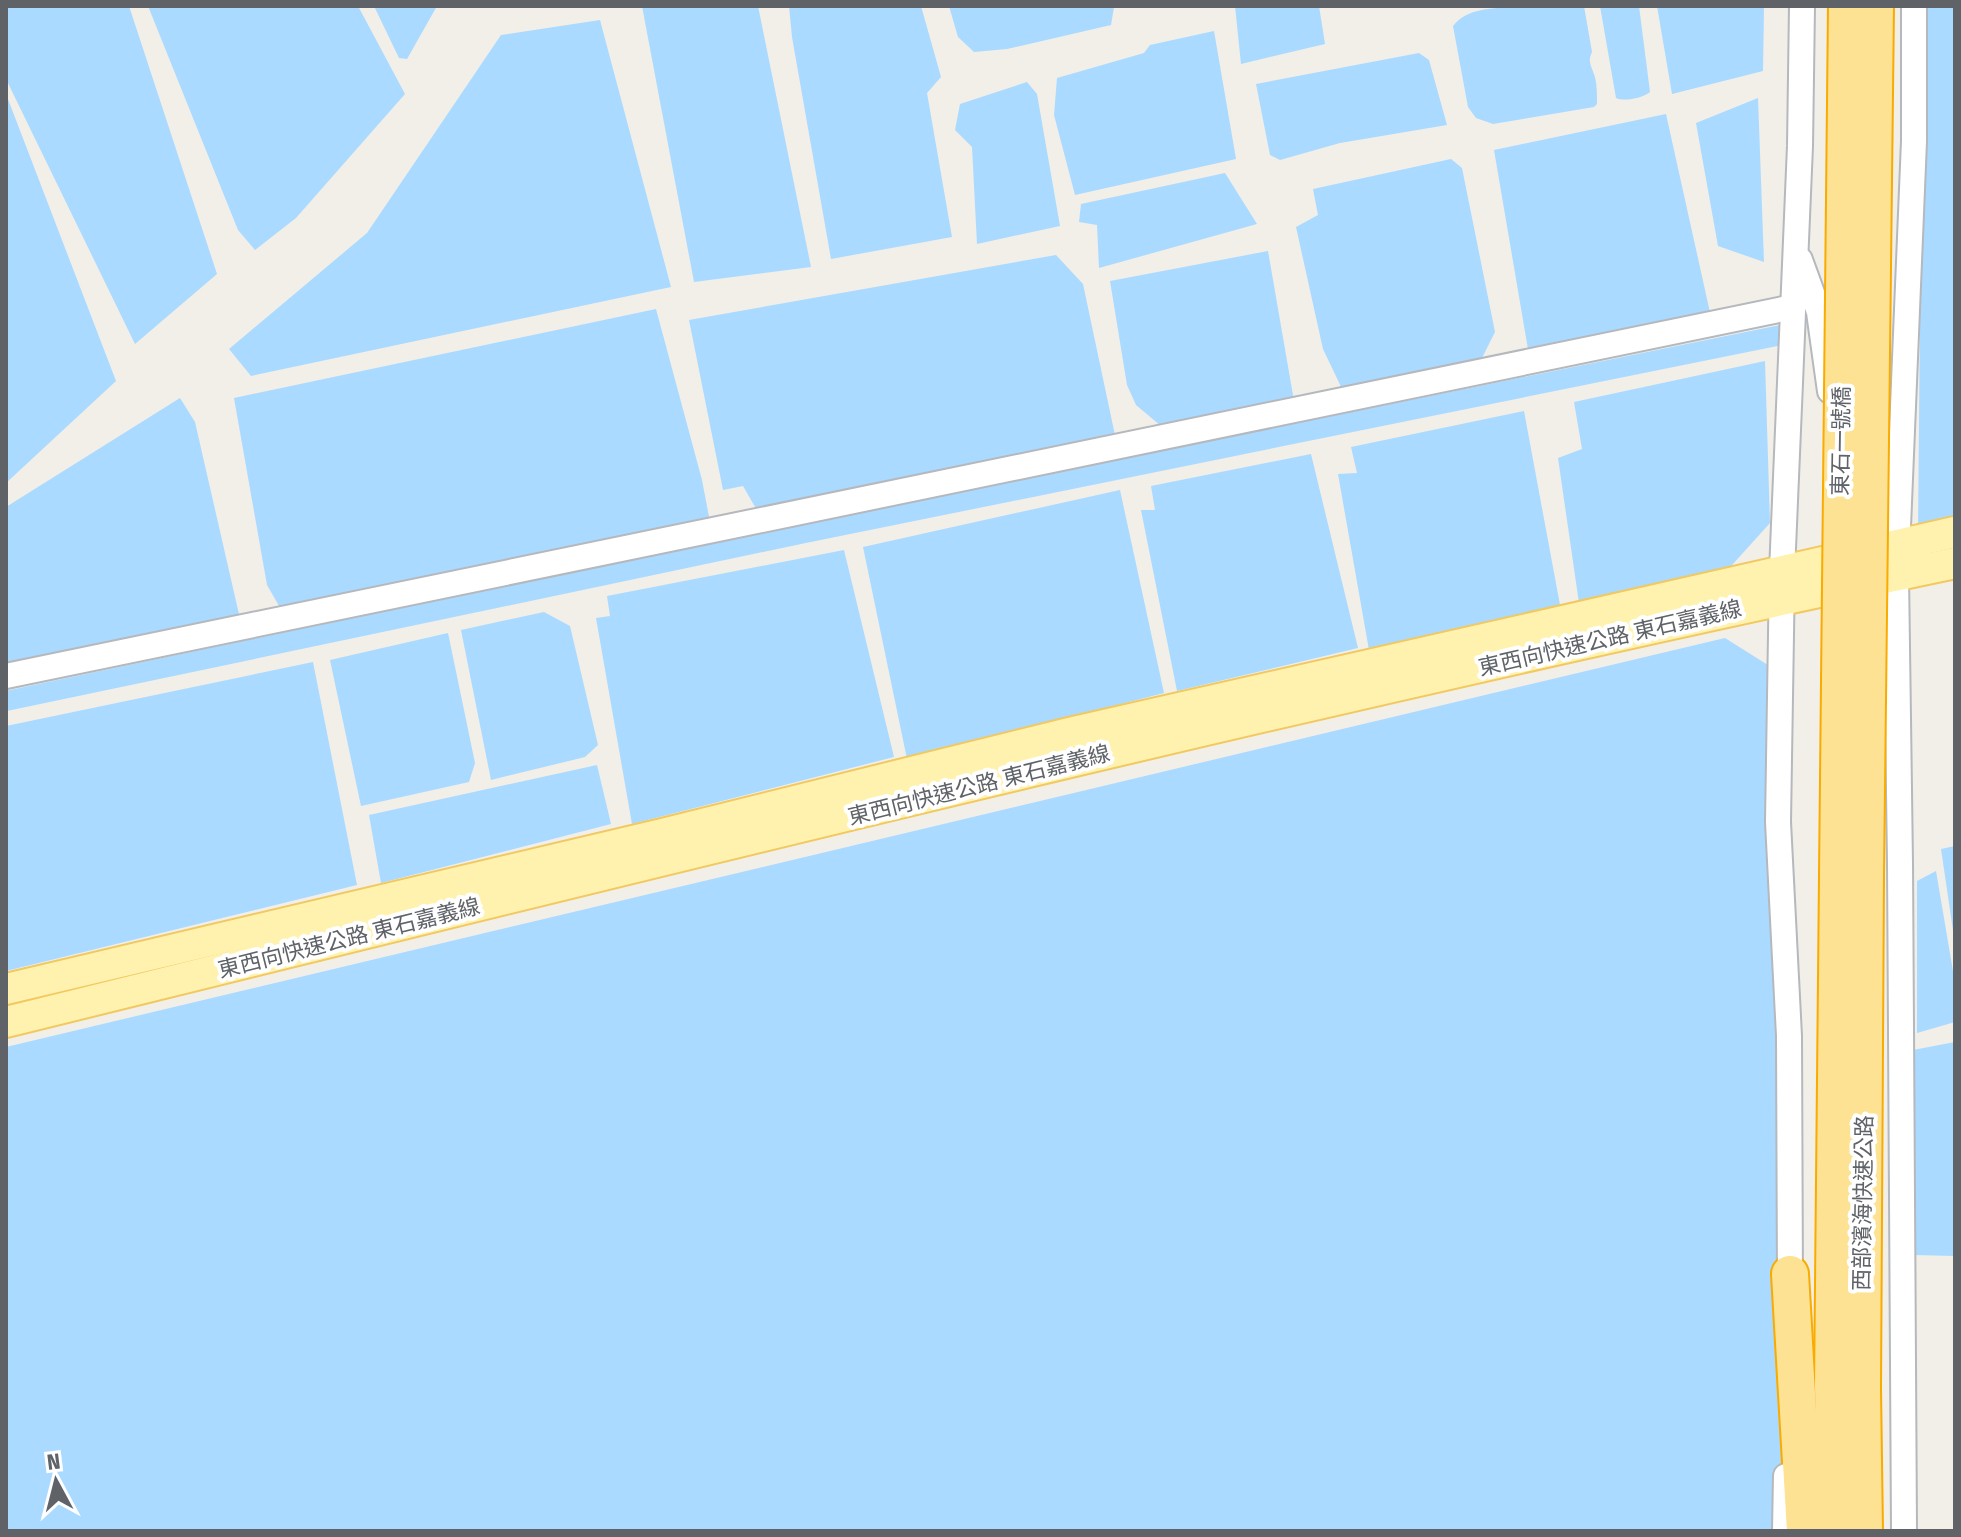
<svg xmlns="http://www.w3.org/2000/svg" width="1961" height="1537" viewBox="0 0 1961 1537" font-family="'Fira Sans Condensed','Noto Sans TC',sans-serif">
  <rect width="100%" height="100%" fill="#f1efe8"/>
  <!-- water -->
  <g fill="#aadaff">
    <polygon points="6,6 129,6 217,274 135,344 6,79"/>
    <polygon points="148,6 358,6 405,94 296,218 255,250 238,230"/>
    <polygon points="374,6 437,6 407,59 399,58"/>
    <polygon points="642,6 758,6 811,267 694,282"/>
    <polygon points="789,6 921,6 941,77 927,93 952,237 831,259 792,37"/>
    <polygon points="949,6 1114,6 1114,7 1111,25 1007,49 974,52 958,37"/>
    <polygon points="1235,6 1319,6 1325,44 1241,64"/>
    <path d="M 1516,6 L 1584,6 L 1592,52 C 1587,62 1592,67 1595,77 C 1597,85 1597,95 1597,104 L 1594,107 L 1493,124 L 1476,118 L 1468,107 L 1453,26 C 1468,7 1494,9 1516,6 Z"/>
    <path d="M 1600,6 L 1639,6 L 1650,92 C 1643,98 1624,102 1616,98 Z"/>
    <polygon points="1657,6 1764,6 1763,71 1672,94"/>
    <polygon points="1923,6 1955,6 1955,522 1918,530"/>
    <polygon points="600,20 671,287 251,376 229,349 367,233 501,35"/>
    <polygon points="1214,31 1236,159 1075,195 1054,115 1057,78 1144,53 1150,45"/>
    <polygon points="1419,53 1429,60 1447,125 1340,143 1280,160 1270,155 1256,84"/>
    <polygon points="1027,82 1037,94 1060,226 977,244 972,147 955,130 960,104"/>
    <polygon points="6,94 116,381 6,483"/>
    <polygon points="1758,98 1764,262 1718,246 1696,123"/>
    <polygon points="1666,114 1711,317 1529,355 1494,150"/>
    <polygon points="1451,159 1462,168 1495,332 1479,364 1344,393 1323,349 1296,227 1318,215 1313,189"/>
    <polygon points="1225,173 1257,224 1099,268 1097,225 1079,222 1081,204"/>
    <polygon points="1268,251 1294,401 1167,431 1136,405 1127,385 1110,281"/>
    <polygon points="1056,255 1083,284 1116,440 758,512 743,486 723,490 689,320"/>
    <polygon points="656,309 702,480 710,522 286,618 267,585 234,398"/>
    <polygon points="1765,361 1770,523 1723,575 1579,603 1558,458 1582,449 1574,402"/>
    <polygon points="180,398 195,422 241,623 6,668 6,507"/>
    <polygon points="1524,411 1560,605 1369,650 1338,474 1357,473 1351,447"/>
    <polygon points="1311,454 1358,648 1177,691 1141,510 1155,510 1151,486"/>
    <polygon points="1120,490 1164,693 907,759 863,547"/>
    <polygon points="844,550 894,757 632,824 596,618 610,616 607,596"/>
    <polygon points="544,612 570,626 598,745 585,757 491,780 461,630"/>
    <polygon points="448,633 475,763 469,782 361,806 330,660"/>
    <polygon points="1725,638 1779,672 1784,1531 6,1531 6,1047"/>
    <polygon points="313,662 357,885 6,971 6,726"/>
    <polygon points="597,765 611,824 381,883 369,815"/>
    <polygon points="1955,846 1955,944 1941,849"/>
    <polygon points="1936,871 1955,983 1955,1022 1917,1033 1917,881"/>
    <polygon points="1955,1042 1955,1256 1913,1255 1913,1050"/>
  </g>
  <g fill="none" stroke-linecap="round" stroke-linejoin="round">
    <!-- canal -->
    <polyline stroke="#aadaff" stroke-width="20" points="6,701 805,533 1781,335"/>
    <!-- minor casing -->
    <g stroke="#b5b8bc" stroke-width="28">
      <g id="minor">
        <polyline points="1800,260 1819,312 1830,391"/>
        <polyline points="6,676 1793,307"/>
        <polyline points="1790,1287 1789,1036 1778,822 1782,572 1800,146 1802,6"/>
        <polyline points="1785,1531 1786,1476"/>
        <polyline points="1904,1531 1900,863 1896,575 1914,141 1914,6"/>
      </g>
    </g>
    <!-- major casing -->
    <g stroke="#f2c960" stroke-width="34">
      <g id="major">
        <polyline points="6,989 662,834 1069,733 1955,532"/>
        <path d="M 6,1022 C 654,862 1302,700 1955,563"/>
      </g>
    </g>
    <!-- highway casing -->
    <g stroke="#f9ab00" stroke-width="40">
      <g id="highway">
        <polyline points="1790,1274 1805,1531"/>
        <polyline points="1837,1531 1833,1387 1838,876"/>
        <polyline points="1864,1531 1862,1389 1865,875"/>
      </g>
    </g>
    <!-- minor -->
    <use href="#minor" stroke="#fff" stroke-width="24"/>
    <!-- major -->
    <use href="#major" stroke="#fff2af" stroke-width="30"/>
    <!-- highway -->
    <use href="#highway" stroke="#fde293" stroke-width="36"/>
    <!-- highway-bridge casing -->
    <g stroke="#f9ab00" stroke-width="40" stroke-linecap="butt">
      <g id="highway-bridge">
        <polyline points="1865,875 1875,6"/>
        <polyline points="1838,876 1847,6"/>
      </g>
    </g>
    <!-- highway-bridge -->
    <use href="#highway-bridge" stroke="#fde293" stroke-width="36"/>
  </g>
  <g text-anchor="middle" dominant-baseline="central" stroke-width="8" stroke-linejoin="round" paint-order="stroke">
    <!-- street labels -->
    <g font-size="22" fill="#5f6368" stroke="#fff">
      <text transform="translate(1841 441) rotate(-89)">東石一號橋</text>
      <text transform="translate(1610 638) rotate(-13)">東西向快速公路 東石嘉義線</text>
      <text transform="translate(979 785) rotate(-14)">東西向快速公路 東石嘉義線</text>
      <text transform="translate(349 938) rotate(-14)">東西向快速公路 東石嘉義線</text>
      <text transform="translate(1863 1203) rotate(-89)">西部濱海快速公路</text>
    </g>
  </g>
  <!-- border -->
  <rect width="1961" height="1537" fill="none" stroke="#5f6368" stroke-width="16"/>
  <!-- north arrow -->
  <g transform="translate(56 1481) rotate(353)" stroke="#ffffff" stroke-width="6" paint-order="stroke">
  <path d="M0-6L14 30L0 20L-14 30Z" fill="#5f6368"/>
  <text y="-12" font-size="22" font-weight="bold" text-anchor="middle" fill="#5f6368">N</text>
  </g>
</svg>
